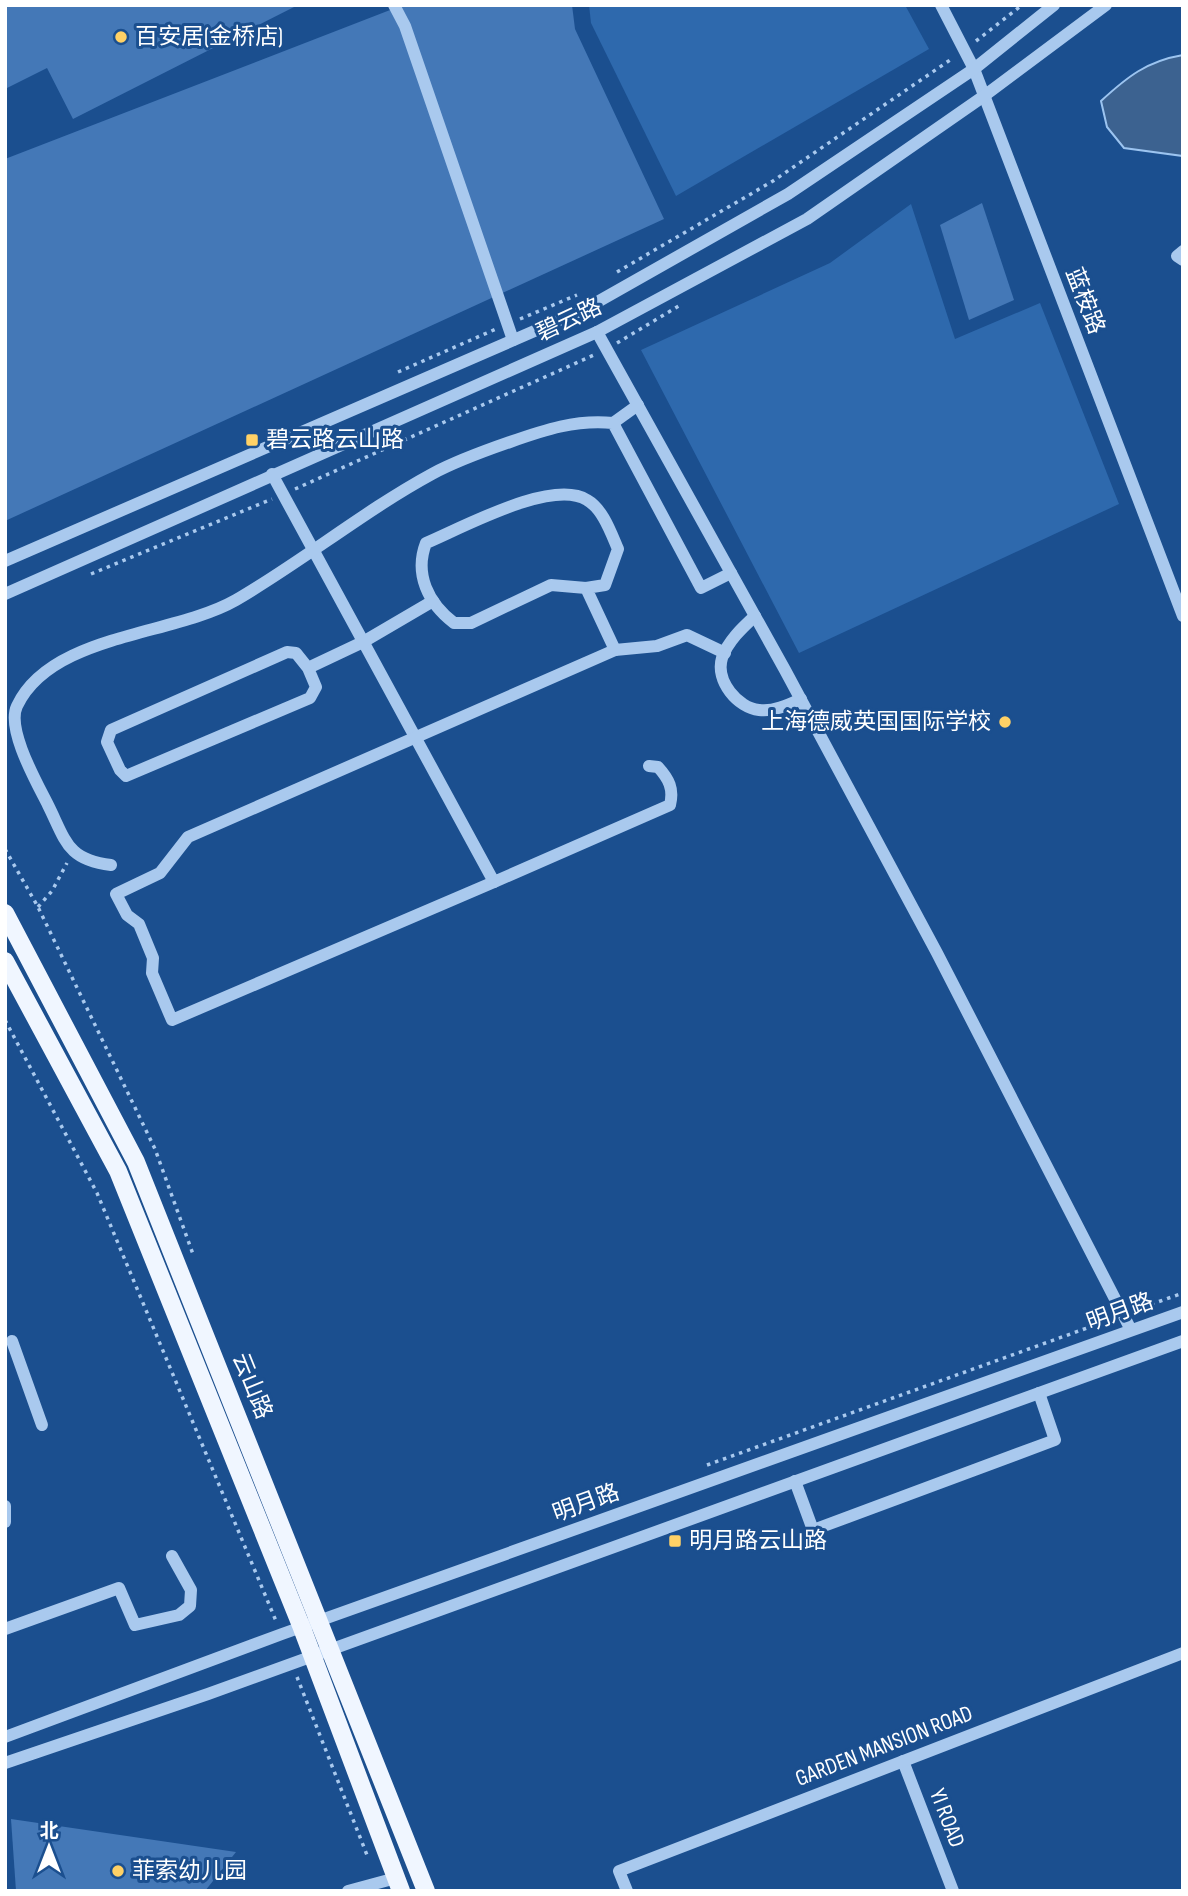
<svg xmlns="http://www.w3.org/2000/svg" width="1188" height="1896" viewBox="0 0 1188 1896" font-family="'Sofia Sans Condensed','Noto Sans SC',sans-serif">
  <rect width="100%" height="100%" fill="#1b4f8f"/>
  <!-- green -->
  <g fill="#2e69ad">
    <polygon points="589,5 905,5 929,49 676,196 591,23"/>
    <polygon points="911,204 955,339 1040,303 1119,504 799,653 641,350 830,263"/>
  </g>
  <!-- water -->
  <path fill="#3c6290" stroke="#9cc4f0" stroke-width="2" d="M 1183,55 L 1183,156 L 1124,148 L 1107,127 L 1101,101 C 1127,77 1147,61 1183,55 Z"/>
  <!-- building -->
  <g fill="#4478b7">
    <polygon points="5,5 298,5 73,119 47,68 5,89"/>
    <polygon points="403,5 572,5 575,29 664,219 5,521 5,159"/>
    <polygon points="982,203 1014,300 969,320 940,225"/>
    <polygon points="11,1819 236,1852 205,1891 16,1891"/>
  </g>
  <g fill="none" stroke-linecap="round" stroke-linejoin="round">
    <!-- path -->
    <g stroke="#a9c9ee" stroke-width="3.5" stroke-dasharray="3.5 5" stroke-linecap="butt">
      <polyline points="976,41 1022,5"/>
      <polyline points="617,272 773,181 953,58"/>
      <polyline points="520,319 577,295"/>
      <polyline points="617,343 682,304"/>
      <polyline points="398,372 496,329"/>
      <polyline points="295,489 594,355"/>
      <polyline points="91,574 272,499"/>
      <polyline points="5,849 38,907 155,1149 194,1257"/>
      <polyline points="38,907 52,891 67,863"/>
      <polyline points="5,1020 97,1193 276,1621"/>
      <polyline points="1135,1310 1183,1293"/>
      <polyline points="707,1465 1112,1319"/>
      <polyline points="297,1677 367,1855"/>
    </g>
    <!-- minor -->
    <g stroke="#a9c9ee" stroke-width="12">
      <polyline points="394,5 405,26 513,340"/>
      <polyline points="941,5 974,69 1183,616"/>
      <polyline points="1183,251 1177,256 1183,260"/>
      <polyline points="597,332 785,670 937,953 1131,1330"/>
      <polyline points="613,423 638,405"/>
      <path d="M 272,474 L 494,882 L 670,805 C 674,789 669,779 658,767 L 649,766"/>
      <polyline points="5,561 585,309 788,194 974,69 1054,5"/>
      <path d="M 586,588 L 605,585 L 618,549 C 611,533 603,509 587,500 C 552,478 462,528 426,543 C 414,574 428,603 454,623 L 471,623 L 551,585 L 586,588 L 615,650"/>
      <polyline points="5,594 597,332 807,219 984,96 1106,5"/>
      <path d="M 755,616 C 742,628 728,641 722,658 C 715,681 738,708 759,710 C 773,712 788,705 801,699"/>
      <polyline points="308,668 296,653 287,652 111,730 107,742 120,770 126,776 310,698 316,687 308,668 363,642 433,601"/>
      <path d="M 111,865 C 67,860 66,841 48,805 C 37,783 6,729 17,706 C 51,634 173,636 236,600 C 303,561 364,511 432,474 C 456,461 484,451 510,442 C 544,430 577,419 613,423 L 701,588 L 731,573"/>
      <polyline points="494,882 172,1020 152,973 153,958 139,924 127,915 116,894 160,873 188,837 615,650 657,646 687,635 725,653"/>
      <polyline points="12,1341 42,1425"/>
      <polyline points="795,1481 813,1530 1055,1440 1039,1393"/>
      <polyline points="5,1506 5,1522"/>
      <polyline points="5,1629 119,1588 135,1625 179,1615 190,1606 191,1590 172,1556"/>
      <polyline points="5,1737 282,1634 1183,1312"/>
      <polyline points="903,1761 953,1891"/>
      <polyline points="5,1763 208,1694 1183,1341"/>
      <polyline points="348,1891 396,1878"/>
      <polyline points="627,1891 619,1871 1183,1653"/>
    </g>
    <!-- major -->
    <g stroke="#f0f6ff" stroke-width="18">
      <polyline points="5,913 136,1162 426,1891"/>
      <polyline points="5,961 118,1171 302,1628 401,1891"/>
    </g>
  </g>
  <!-- markers -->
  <g fill="#ffd166" stroke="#1b4f8f" stroke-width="2.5">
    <circle cx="121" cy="37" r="7"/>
    <rect x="245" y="433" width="14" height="14" rx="3.5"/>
    <circle cx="1005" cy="722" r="7"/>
    <rect x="668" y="1534" width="14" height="14" rx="3.5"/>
    <circle cx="118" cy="1871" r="7"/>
  </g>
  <g text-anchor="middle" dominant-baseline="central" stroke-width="6" stroke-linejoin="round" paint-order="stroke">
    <!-- poi labels -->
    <g font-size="23" fill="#fff" stroke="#1b4f8f" text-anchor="start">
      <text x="135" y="37">百安居(金桥店)</text>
      <text x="266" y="440">碧云路云山路</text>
      <text x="991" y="722" text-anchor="end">上海德威英国国际学校</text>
      <text x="689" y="1541">明月路云山路</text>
      <text x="132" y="1871">菲索幼儿园</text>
    </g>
    <!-- street labels -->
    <g font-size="23" fill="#fff" stroke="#1b4f8f">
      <text transform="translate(1085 301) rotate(69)">蓝桉路</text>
      <text transform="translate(569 320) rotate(-25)">碧云路</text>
      <text transform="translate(1120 1312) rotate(-20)">明月路</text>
      <text transform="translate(252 1386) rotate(68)">云山路</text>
      <text transform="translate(586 1503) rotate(-20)">明月路</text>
      <text transform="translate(884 1746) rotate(-21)">GARDEN MANSION ROAD</text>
      <text transform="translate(947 1818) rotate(69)">YI ROAD</text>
    </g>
  </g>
  <!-- border -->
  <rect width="1188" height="1896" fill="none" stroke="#ffffff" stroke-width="14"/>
  <!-- north arrow -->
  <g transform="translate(49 1847)" stroke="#1b4f8f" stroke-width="5" paint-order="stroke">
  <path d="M0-5L12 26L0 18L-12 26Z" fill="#ffffff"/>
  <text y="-10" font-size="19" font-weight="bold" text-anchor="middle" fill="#ffffff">北</text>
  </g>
</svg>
